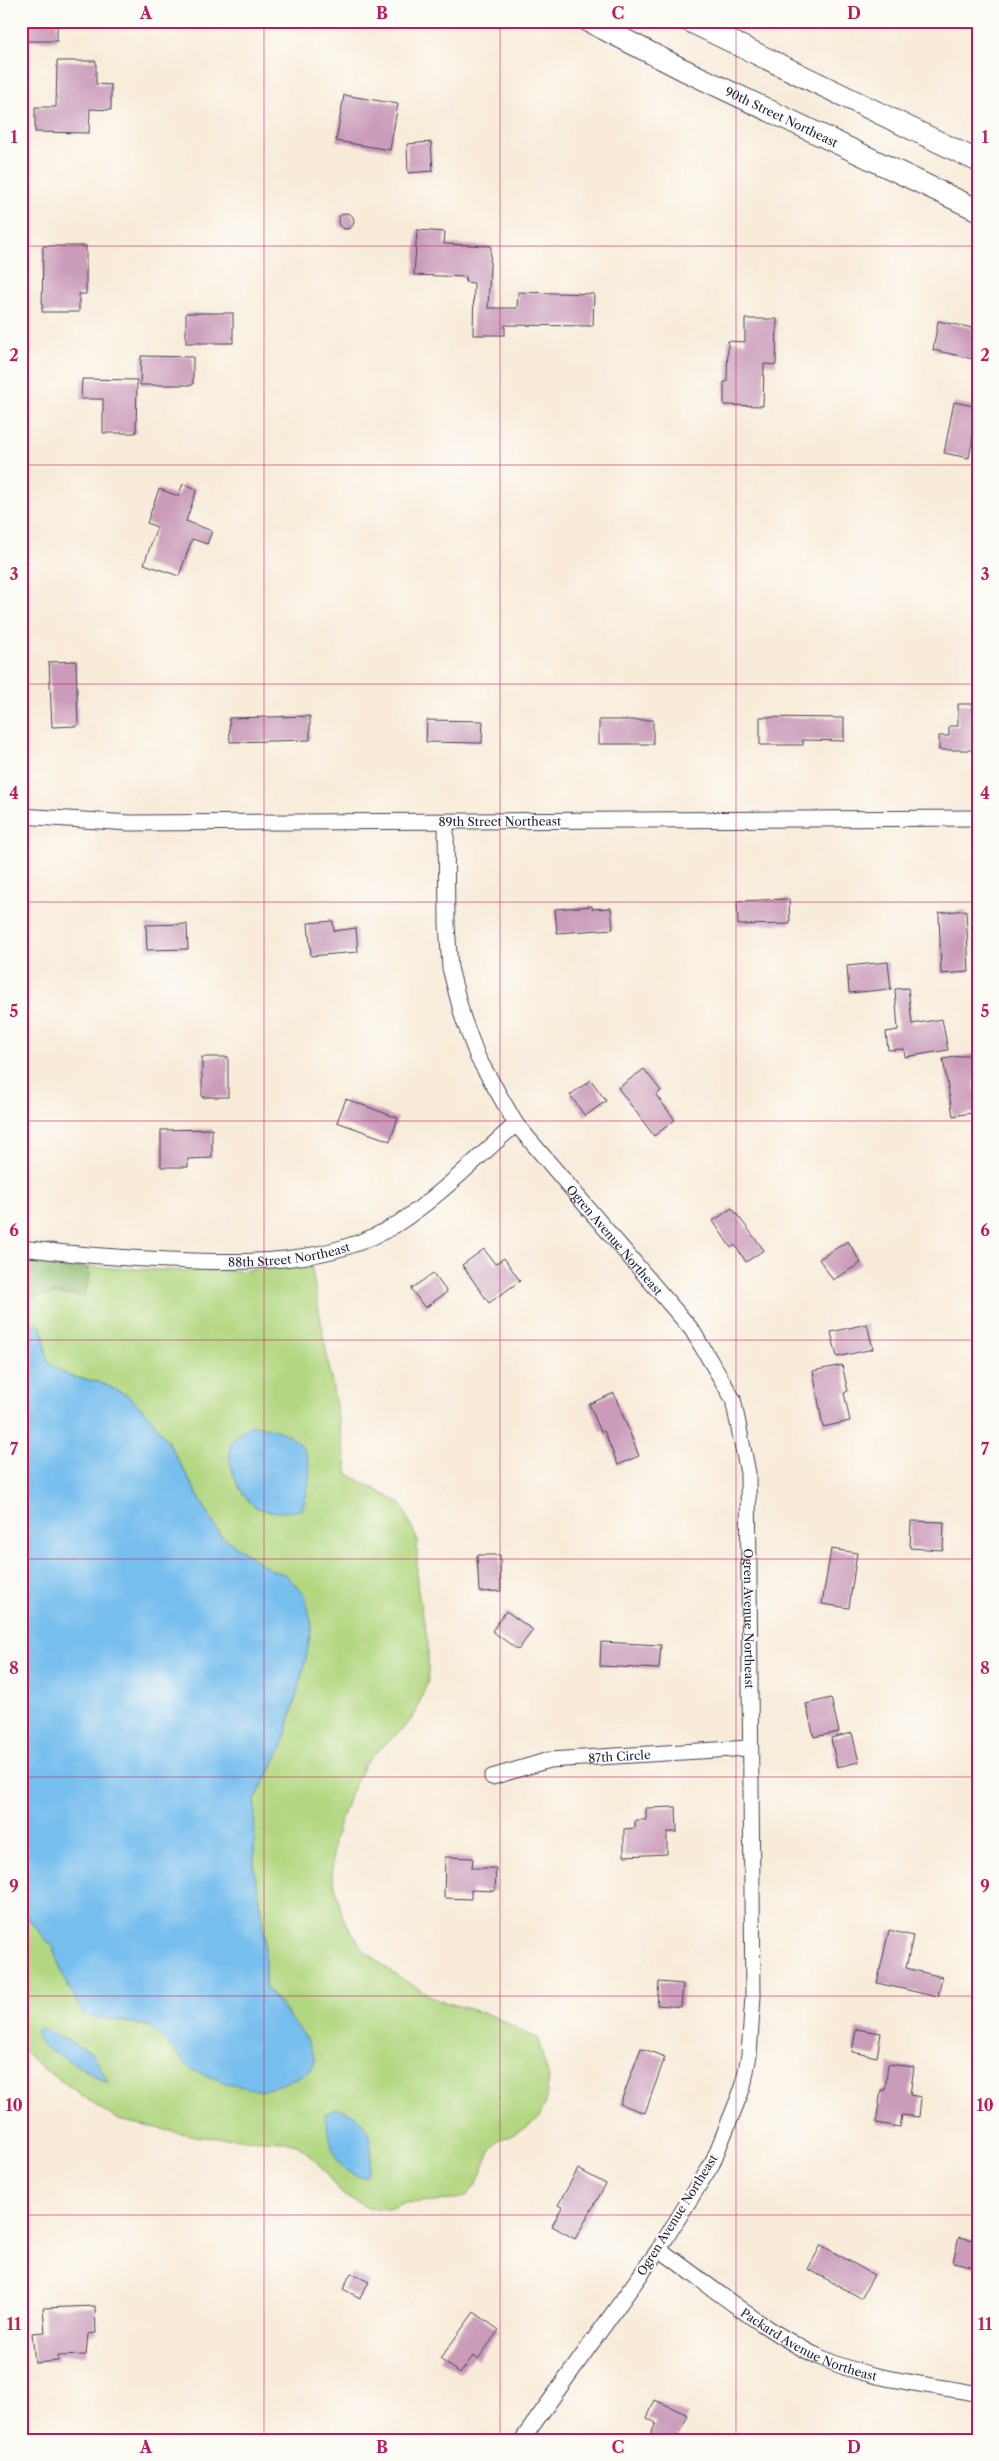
<svg xmlns="http://www.w3.org/2000/svg" width="999" height="2461" viewBox="0 0 999 2461" font-family="'Libre Caslon Text',serif">
  <rect width="100%" height="100%" fill="#fdfcf7"/>
  <filter id="ink" filterUnits="userSpaceOnUse"><feTurbulence type="fractalNoise" baseFrequency=".02" numOctaves="2"/><feDisplacementMap in="SourceGraphic" scale="10" xChannelSelector="R" yChannelSelector="G"/><feConvolveMatrix kernelMatrix="1 2 1 2 8 2 1 2 1" color-interpolation-filters="sRGB"/></filter>
  <filter id="wash" filterUnits="userSpaceOnUse"><feTurbulence type="fractalNoise" baseFrequency=".0096" numOctaves="4" result="noise"/><feDisplacementMap in="SourceGraphic" scale="20" xChannelSelector="R" yChannelSelector="G"/><feGaussianBlur stdDeviation="1.12" result="paint"/><feColorMatrix in="noise" values="0 0 0 0 0 0 0 0 0 0 0 0 0 0 0 0 0 1.4 0 .05"/><feComposite in="paint" operator="in"/></filter>
  <g filter="url(#wash)">
    <rect width="100%" height="100%" fill="#f8ebd9"/>
    <!-- green -->
    <path fill="#b2d780" stroke="#6a7c5e" fill-rule="evenodd" d="M 311,1265 L 348,1474 L 401,1504 L 417,1539 L 417,1585 L 428,1644 L 428,1681 L 412,1720 L 365,1763 L 347,1801 L 334,1841 L 332,1873 L 343,1918 L 362,1948 L 394,1974 L 438,2000 L 493,2016 L 538,2039 L 549,2079 L 545,2103 L 539,2118 L 527,2127 L 498,2141 L 490,2151 L 477,2183 L 466,2197 L 450,2200 L 403,2203 L 389,2209 L 368,2208 L 342,2194 L 314,2159 L 299,2146 L 283,2141 L 199,2137 L 118,2120 L 41,2067 L 21,2048 L 21,1910 L 53,1948 L 64,1978 L 84,2015 L 149,2026 L 193,2070 L 296,2079 L 310,2071 L 315,2061 L 284,2008 L 265,1987 L 265,1937 L 254,1868 L 255,1800 L 282,1747 L 305,1663 L 312,1625 L 286,1575 L 269,1569 L 220,1535 L 168,1442 L 148,1414 L 127,1395 L 99,1382 L 69,1376 L 48,1363 L 42,1328 L 32,1326 L 25,1343 L 21,1345 L 21,1299 L 55,1294 L 84,1296 L 90,1275 L 86,1267 C 161,1270 236,1275 311,1265 ZM 42,2028 L 92,2053 L 108,2083 L 91,2075 L 37,2030 Z"/>
    <!-- forest -->
    <polygon fill="#8db86e" stroke="#586d54" points="21,1261 86,1267 90,1275 84,1296 55,1294 21,1299"/>
    <!-- water -->
    <g fill="#76beee" stroke="#4c7094">
      <polygon points="36,1324 42,1328 48,1363 69,1376 99,1382 127,1395 148,1414 168,1442 220,1535 269,1569 286,1575 305,1595 312,1625 305,1663 282,1747 255,1800 254,1868 265,1937 265,1987 307,2039 315,2061 310,2071 296,2079 261,2091 226,2083 193,2070 149,2026 84,2015 64,1978 53,1948 21,1910 21,1345 25,1343 32,1325"/>
      <path d="M 252,1425 C 307,1432 320,1458 302,1509 C 288,1513 274,1513 260,1509 C 241,1502 223,1460 232,1442 C 237,1433 243,1429 252,1425 Z"/>
      <polygon points="42,2028 92,2053 109,2083 43,2046 37,2036 37,2029"/>
      <path d="M 335,2109 C 370,2111 378,2149 366,2177 C 335,2178 328,2138 325,2114 Z"/>
    </g>
    <g id="blocks">
      <!-- building -->
      <g fill="#ca9cba">
        <rect x="21" y="21" width="36" height="20"/>
        <polygon points="57,61 96,61 96,84 111,85 111,110 90,109 89,133 35,132 35,107 56,107"/>
        <polygon points="344,95 398,104 390,150 336,141"/>
        <polygon points="431,142 433,171 408,173 407,144"/>
        <circle cx="346" cy="221" r="8"/>
        <polygon points="417,230 445,232 444,244 491,246 488,308 517,308 518,292 594,294 593,326 505,325 505,335 473,335 474,283 465,282 466,277 414,275"/>
        <polygon points="43,246 86,246 86,294 79,294 79,312 42,312"/>
        <rect x="186" y="313" width="47" height="30"/>
        <polygon points="745,319 777,319 776,365 764,364 763,406 724,405 724,382 727,382 728,341 745,342"/>
        <polygon points="938,321 978,329 973,359 933,350"/>
        <polygon points="141,356 193,357 193,385 140,385"/>
        <polygon points="82,379 137,380 136,433 103,433 103,399 81,399"/>
        <polygon points="954,402 978,407 969,458 944,453"/>
        <polygon points="183,484 197,489 186,521 212,531 207,544 192,539 179,576 144,564 157,527 147,523 159,489 178,496"/>
        <polygon points="76,661 78,726 52,727 49,662"/>
        <polygon points="958,704 978,704 978,750 939,750 939,736 949,736 949,726 958,726"/>
        <polygon points="310,716 310,740 230,742 229,718"/>
        <polygon points="760,717 844,718 844,741 803,740 803,745 760,745"/>
        <polygon points="427,720 483,721 482,743 426,742"/>
        <rect x="599" y="720" width="54" height="24"/>
        <polygon points="789,899 790,924 738,925 737,901"/>
        <polygon points="592,906 592,909 611,908 613,929 557,933 555,909"/>
        <polygon points="966,910 969,972 941,974 939,913"/>
        <polygon points="333,921 334,931 356,928 358,952 311,956 308,923"/>
        <polygon points="187,924 188,949 147,950 146,925"/>
        <polygon points="888,962 891,989 849,993 847,966"/>
        <polygon points="908,988 912,1024 942,1019 948,1050 905,1057 904,1049 888,1050 886,1032 898,1030 895,989"/>
        <polygon points="978,1053 978,1080 974,1080 978,1112 953,1116 943,1059"/>
        <rect x="202" y="1057" width="26" height="40"/>
        <polygon points="644,1069 661,1091 656,1095 675,1120 654,1136 618,1088"/>
        <polygon points="591,1080 606,1101 585,1116 570,1095"/>
        <polygon points="346,1099 398,1118 390,1141 337,1122"/>
        <polygon points="212,1129 212,1158 188,1159 188,1167 161,1167 161,1130"/>
        <polygon points="732,1208 764,1250 746,1262 735,1245 731,1248 713,1221"/>
        <polygon points="848,1241 861,1263 833,1280 819,1259"/>
        <polygon points="484,1249 495,1264 504,1258 520,1281 489,1303 462,1265"/>
        <polygon points="433,1273 447,1292 425,1308 411,1289"/>
        <polygon points="867,1324 873,1349 837,1357 831,1332"/>
        <polygon points="842,1365 848,1391 844,1393 850,1421 823,1427 813,1371"/>
        <polygon points="614,1393 639,1456 618,1465 604,1431 601,1432 589,1404"/>
        <polygon points="911,1521 944,1522 943,1550 910,1548"/>
        <polygon points="831,1549 857,1553 849,1608 822,1604"/>
        <polygon points="477,1555 500,1555 501,1591 479,1592"/>
        <polygon points="506,1611 533,1630 518,1650 492,1631"/>
        <polygon points="601,1642 661,1645 659,1669 600,1666"/>
        <polygon points="831,1698 839,1732 814,1737 806,1704"/>
        <polygon points="852,1733 859,1762 837,1767 831,1738"/>
        <polygon points="676,1807 677,1832 667,1832 667,1854 624,1856 624,1829 635,1828 635,1820 646,1820 646,1808"/>
        <polygon points="445,1857 473,1858 472,1868 496,1868 495,1891 471,1890 471,1899 444,1898"/>
        <polygon points="889,1930 913,1936 906,1968 942,1977 938,1997 877,1983"/>
        <polygon points="659,1982 683,1984 681,2007 657,2005"/>
        <polygon points="856,2029 881,2033 877,2057 852,2052"/>
        <polygon points="641,2048 665,2057 645,2113 620,2104"/>
        <polygon points="888,2064 914,2067 910,2095 921,2097 919,2117 902,2115 900,2127 876,2123 881,2090 885,2090"/>
        <polygon points="578,2169 606,2184 575,2239 552,2226 562,2207 558,2205"/>
        <polygon points="959,2237 978,2241 978,2268 953,2262"/>
        <polygon points="821,2245 874,2275 861,2298 808,2269"/>
        <polygon points="351,2273 369,2282 360,2298 343,2289"/>
        <polygon points="95,2306 96,2333 88,2334 86,2355 58,2356 58,2361 35,2363 32,2333 45,2332 43,2308"/>
        <polygon points="474,2312 499,2330 478,2359 473,2356 460,2374 440,2359"/>
        <polygon points="655,2400 688,2415 677,2440 648,2440 656,2423 647,2418"/>
      </g>
    </g>
  </g>
  <g filter="url(#ink)">
    <use href="#blocks" fill-opacity="0" stroke="#424053" stroke-width="1"/>
    <g fill="none" stroke-linecap="round" stroke-linejoin="round">
      <!-- minor casing -->
      <g stroke="#424053" stroke-width="17">
        <g id="minor">
          <path id="s1" d="M 21,816 L 130,823 L 978,818"/>
          <path id="s2" d="M 446,822 L 447,924 L 450,968 L 463,1018 L 478,1058 L 516,1124 L 692,1330 L 733,1399 L 748,1473 L 753,1996 L 749,2055 L 743,2087 L 712,2164 L 659,2249 L 522,2440"/>
          <path id="s3" d="M 21,1248 C 70,1254 119,1258 168,1260 C 245,1263 329,1266 397,1224 C 440,1196 477,1158 516,1124"/>
          <path id="s4" d="M 492,1777 L 549,1760 L 749,1748"/>
          <path id="s5" d="M 659,2249 C 711,2286 768,2335 826,2360 C 873,2380 928,2384 978,2394"/>
        </g>
      </g>
      <!-- secondary casing -->
      <g stroke="#424053" stroke-width="23">
        <g id="secondary">
          <path id="s6" d="M 588,21 L 682,69 L 978,210"/>
          <polyline points="689,21 978,161"/>
        </g>
      </g>
      <!-- minor -->
      <use href="#minor" stroke="#fff" stroke-width="15"/>
      <!-- secondary -->
      <use href="#secondary" stroke="#fff" stroke-width="21"/>
    </g>
  </g>
  <!-- grid -->
  <path fill="none" stroke="#c2185b" stroke-width="1" stroke-opacity="0.55" d="M 264,21 L 264,2440M 500,21 L 500,2440M 736,21 L 736,2440M 21,246 L 978,246M 21,465 L 978,465M 21,684 L 978,684M 21,902 L 978,902M 21,1121 L 978,1121M 21,1340 L 978,1340M 21,1559 L 978,1559M 21,1777 L 978,1777M 21,1996 L 978,1996M 21,2215 L 978,2215"/>
  <g text-anchor="middle" dominant-baseline="central" stroke-width="4.5" stroke-linejoin="round" paint-order="stroke">
    <!-- street labels -->
    <g font-size="12" fill="#22223b" stroke="#fdfcf7">
      <text stroke="none"><textPath href="#s6" startOffset="216">90th Street Northeast</textPath></text>
      <text stroke="none"><textPath href="#s1" startOffset="479">89th Street Northeast</textPath></text>
      <text stroke="none"><textPath href="#s2" startOffset="469">Ogren Avenue Northeast</textPath></text>
      <text stroke="none"><textPath href="#s3" startOffset="269">88th Street Northeast</textPath></text>
      <text stroke="none"><textPath href="#s2" startOffset="889">Ogren Avenue Northeast</textPath></text>
      <text stroke="none"><textPath href="#s4" startOffset="130">87th Circle</textPath></text>
      <text transform="translate(677 2215) rotate(-58)">Ogren Avenue Northeast</text>
      <text stroke="none"><textPath href="#s5" startOffset="179">Packard Avenue Northeast</textPath></text>
    </g>
  </g>
  <!-- margin -->
  <rect width="999" height="2461" fill="none" stroke="#fdfcf7" stroke-width="55"/>
  <rect x="28" y="28" width="944" height="2406" fill="none" stroke="#c2185b" stroke-width="2"/>
  <g font-size="16" text-anchor="middle" font-weight="bold" fill="#c2185b">
    <text x="146" y="19">A</text>
    <text x="382" y="19">B</text>
    <text x="618" y="19">C</text>
    <text x="854" y="19">D</text>
    <text x="14" y="143">1</text>
    <text x="985" y="143">1</text>
    <text x="14" y="361">2</text>
    <text x="985" y="361">2</text>
    <text x="14" y="580">3</text>
    <text x="985" y="580">3</text>
    <text x="14" y="799">4</text>
    <text x="985" y="799">4</text>
    <text x="14" y="1017">5</text>
    <text x="985" y="1017">5</text>
    <text x="14" y="1236">6</text>
    <text x="985" y="1236">6</text>
    <text x="14" y="1455">7</text>
    <text x="985" y="1455">7</text>
    <text x="14" y="1674">8</text>
    <text x="985" y="1674">8</text>
    <text x="14" y="1892">9</text>
    <text x="985" y="1892">9</text>
    <text x="14" y="2111">10</text>
    <text x="985" y="2111">10</text>
    <text x="14" y="2330">11</text>
    <text x="985" y="2330">11</text>
    <text x="146" y="2453">A</text>
    <text x="382" y="2453">B</text>
    <text x="618" y="2453">C</text>
    <text x="854" y="2453">D</text>
  </g>
</svg>
